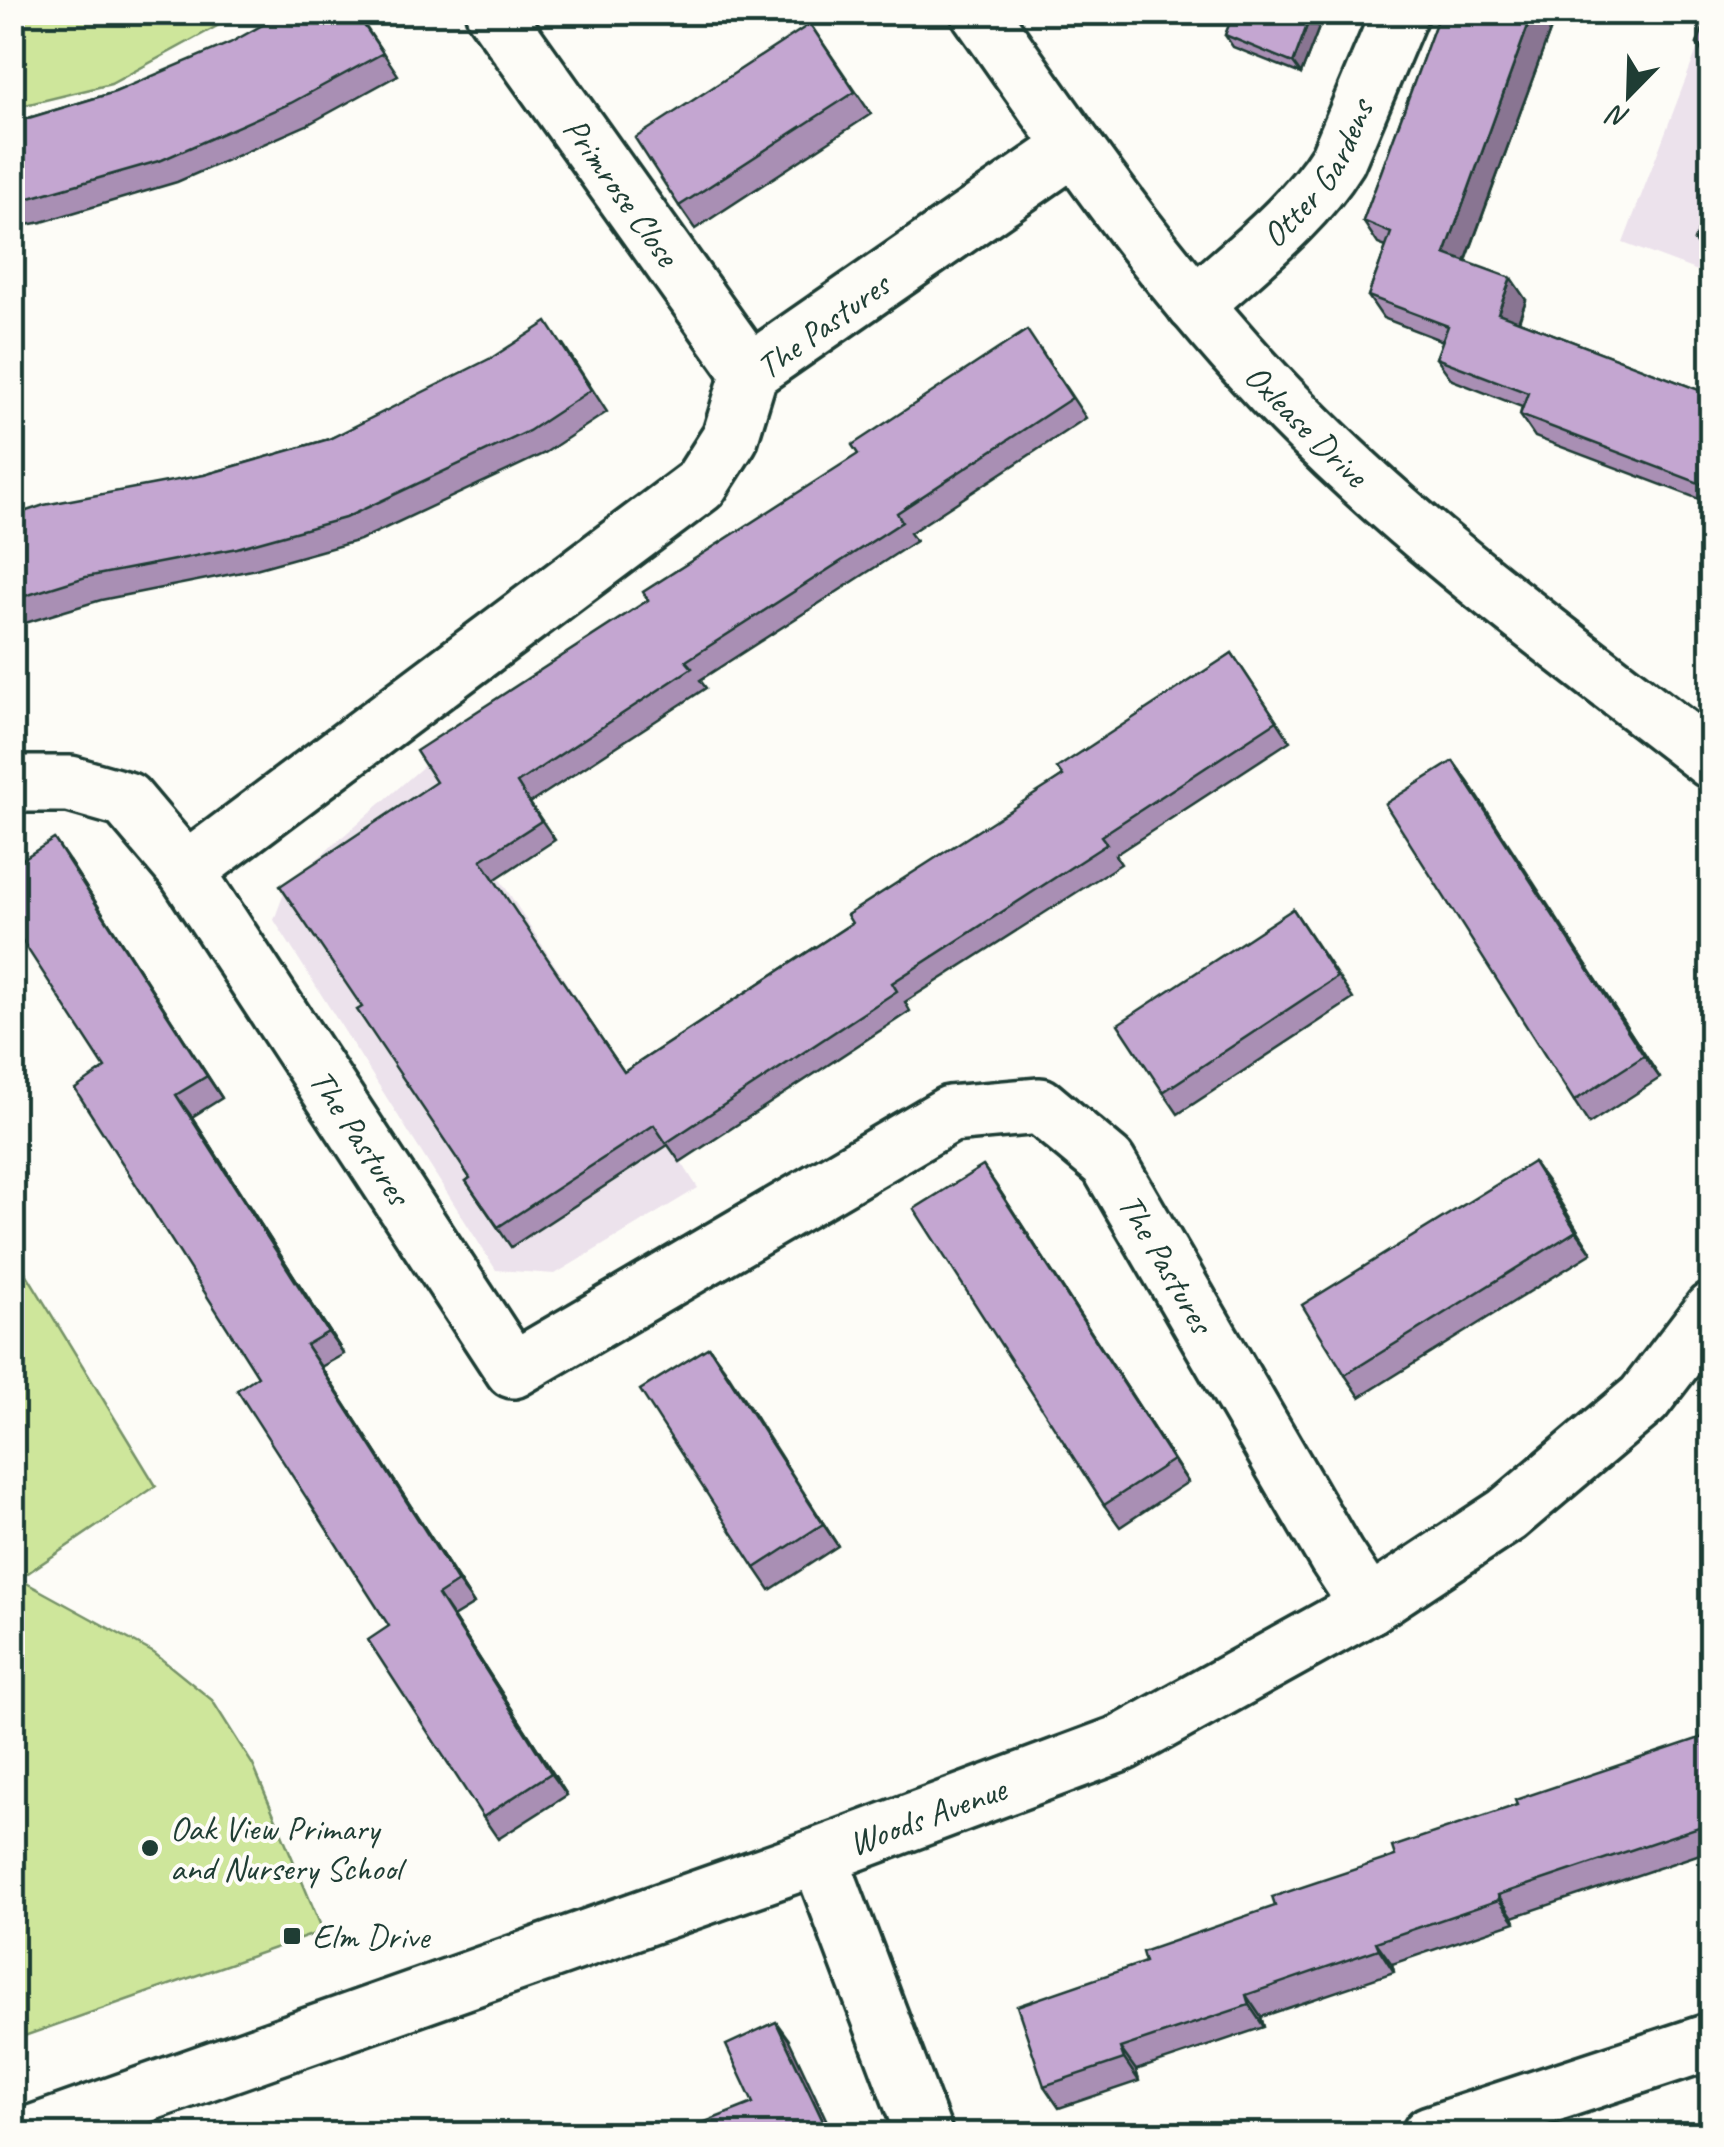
<svg xmlns="http://www.w3.org/2000/svg" width="1724" height="2147" viewBox="0 0 1724 2147" font-family="Caveat,sans-serif">
  <rect width="100%" height="100%" fill="#fdfcf7"/>
  <filter id="ink" filterUnits="userSpaceOnUse"><feTurbulence type="fractalNoise" baseFrequency=".01" numOctaves="2"/><feDisplacementMap in="SourceGraphic" scale="20" xChannelSelector="R" yChannelSelector="G"/><feConvolveMatrix kernelMatrix="1 2 1 2 8 2 1 2 1" color-interpolation-filters="sRGB"/></filter>
  <g filter="url(#ink)">
    <!-- built -->
    <g fill="#ece2ec">
      <polygon points="1711,13 1711,276 1623,243"/>
      <polygon points="426,764 698,1188 555,1274 496,1270 274,920 287,885"/>
    </g>
    <!-- green -->
    <g fill="#cee69b" stroke="#769268" stroke-width="2.5">
      <polygon points="12,13 13,12 241,13 111,84 13,108"/>
      <polygon points="12,1250 156,1486 19,1579 154,1653 212,1700 253,1765 323,1931 13,2040"/>
    </g>
    <g fill="none" stroke-linecap="round" stroke-linejoin="round">
      <!-- minor casing -->
      <g stroke="#1f3d34" stroke-width="62">
        <g id="minor">
          <path id="s1" d="M 494,12 L 750,372"/>
          <path id="s2" d="M 1074,147 L 750,372 L 730,438 L 700,485 L 186,871 L 513,1370 L 950,1114 L 1040,1106 L 1108,1163 L 1336,1556 L 1369,1606"/>
          <path id="s3" d="M 1195,305 C 1245,259 1303,216 1338,159 L 1400,12"/>
          <polyline points="12,784 70,784 126,800 186,871"/>
          <polyline points="819,1856 924,2134"/>
          <polyline points="1430,2134 1712,2041"/>
        </g>
      </g>
      <!-- tertiary casing -->
      <g stroke="#1f3d34" stroke-width="62">
        <g id="tertiary">
          <path id="s4" d="M 979,12 C 1076,151 1173,291 1292,412 C 1420,543 1568,649 1712,761"/>
          <path id="s5" d="M 32,2134 L 819,1856 L 1122,1743 L 1369,1606 L 1507,1515 L 1644,1399 L 1712,1310"/>
        </g>
      </g>
      <!-- minor -->
      <use href="#minor" stroke="#fdfcf7" stroke-width="55"/>
      <!-- tertiary -->
      <use href="#tertiary" stroke="#fdfcf7" stroke-width="55"/>
    </g>
    <!-- wall -->
    <g fill="#a98fb4" stroke="#1f3d34" stroke-width="2.5">
      <polygon points="356,12 398,75 307,125 177,182 42,222 12,228 12,123 115,92"/>
      <polygon points="1223,12 1325,12 1301,74 1233,47 1225,35 1233,16"/>
      <polygon points="1440,12 1557,12 1466,261 1526,300 1519,321 1712,395 1712,504 1535,437 1520,415 1522,407 1452,380 1436,358 1443,341 1383,318 1368,296 1386,247 1378,244 1363,221"/>
      <polygon points="1712,12 1712,58 1705,56 1697,44"/>
      <polygon points="810,24 871,114 695,229 679,206"/>
      <polygon points="1712,196 1712,256 1702,252 1694,241"/>
      <polygon points="563,344 607,412 545,453 360,540 252,570 101,600 12,627 12,516 204,475 329,439"/>
      <polygon points="1041,350 1086,418 910,533 916,541 700,680 706,688 530,803 555,840 494,880 624,1072 852,923 1063,776 1232,653 1290,741 1115,855 1121,864 905,1002 910,1011 680,1162 668,1145 511,1247 466,1181 470,1178 362,1007 436,782"/>
      <polygon points="1453,761 1660,1078 1589,1124 1574,1101"/>
      <polygon points="69,861 222,1098 192,1117 344,1354 321,1367 474,1604 453,1617 567,1795 498,1839 483,1817 389,1626 258,1376 105,1068"/>
      <polygon points="1293,909 1353,999 1178,1114 1163,1092"/>
      <polygon points="1533,1162 1592,1253 1360,1397 1345,1375"/>
      <polygon points="998,1188 1188,1482 1120,1527 1104,1505"/>
      <polygon points="709,1347 838,1546 770,1590 755,1568"/>
      <polygon points="1712,1734 1712,1850 1513,1917 1515,1922 1392,1964 1394,1972 1261,2017 1264,2027 1136,2070 1139,2081 1059,2108 1044,2086 1145,1962 1517,1805"/>
    </g>
    <!-- shaded-wall -->
    <g fill="#897492" stroke="#1f3d34" stroke-width="2.5">
      <polygon points="1312,12 1325,12 1301,74 1293,63"/>
      <polygon points="1533,12 1557,12 1460,276 1445,254"/>
      <polygon points="1511,278 1526,300 1513,335 1498,313"/>
      <polygon points="1453,761 1469,783 1660,1078 1644,1056"/>
      <polygon points="54,839 69,861 222,1098 207,1076"/>
      <polygon points="176,1095 192,1117 344,1354 328,1332"/>
      <polygon points="1533,1162 1549,1184 1592,1253 1576,1231"/>
      <polygon points="983,1166 998,1188 1188,1482 1173,1460"/>
      <polygon points="306,1345 321,1367 474,1604 458,1582"/>
      <polygon points="709,1347 725,1369 838,1546 823,1524"/>
      <polygon points="438,1595 453,1617 567,1795 551,1773"/>
      <polygon points="1700,1819 1712,1836 1712,1840 1702,1826"/>
      <polygon points="1498,1895 1513,1917 1515,1922 1499,1900"/>
      <polygon points="1376,1942 1392,1964 1394,1972 1379,1949"/>
      <polygon points="1246,1995 1261,2017 1264,2027 1249,2005"/>
      <polygon points="776,2022 789,2040 833,2134 829,2134"/>
      <polygon points="1120,2048 1136,2070 1139,2081 1124,2059"/>
    </g>
    <!-- building -->
    <g fill="#c4a6d1" stroke="#1f3d34" stroke-width="2.5">
      <polygon points="286,12 355,12 383,53 291,103 162,160 12,203 12,123 115,92 230,43"/>
      <polygon points="1234,12 1312,12 1293,63 1225,35"/>
      <polygon points="1440,12 1533,12 1445,254 1511,278 1498,313 1712,395 1712,488 1520,415 1528,393 1436,358 1448,326 1368,296 1391,233 1363,221"/>
      <polygon points="1709,12 1712,12 1712,50 1697,44"/>
      <polygon points="810,24 855,92 679,206 635,138"/>
      <polygon points="1712,196 1712,248 1694,241"/>
      <polygon points="547,322 591,390 529,431 345,518 237,548 86,577 12,600 12,516 44,505 204,475 329,439 493,357"/>
      <polygon points="1027,330 1072,398 897,513 902,522 686,661 692,668 517,783 541,821 481,860 624,1072 852,923 847,915 1063,776 1057,768 1232,653 1277,721 1101,836 1107,844 892,983 897,991 666,1143 654,1125 498,1227 466,1181 470,1178 357,1010 362,1007 280,886 436,782 416,751 648,600 643,592 858,454 852,445"/>
      <polygon points="1453,761 1644,1056 1574,1101 1385,804"/>
      <polygon points="54,839 207,1076 176,1095 328,1332 306,1345 458,1582 438,1595 551,1773 483,1817 368,1640 389,1626 237,1390 258,1376 75,1089 105,1068 12,925 12,866"/>
      <polygon points="1293,909 1337,977 1163,1092 1118,1024"/>
      <polygon points="1533,1162 1576,1231 1345,1375 1302,1305"/>
      <polygon points="983,1166 1173,1460 1104,1505 914,1209"/>
      <polygon points="709,1347 823,1524 755,1568 640,1390"/>
      <polygon points="1712,1734 1712,1816 1700,1819 1702,1826 1498,1895 1499,1900 1376,1942 1379,1949 1246,1995 1249,2005 1120,2048 1124,2059 1044,2086 1017,2006 1145,1962 1142,1952 1275,1906 1272,1897 1395,1856 1392,1847 1517,1805 1515,1800"/>
      <polygon points="776,2022 829,2134 675,2134 753,2103 726,2045"/>
    </g>
  </g>
  <!-- markers -->
  <g fill="#1f3d34" stroke="#fdfcf7" stroke-width="4">
    <circle cx="150" cy="1848" r="10"/>
    <rect x="282" y="1926" width="20" height="20" rx="5"/>
  </g>
  <g text-anchor="middle" dominant-baseline="central" stroke-width="8" stroke-linejoin="round" paint-order="stroke">
    <!-- street labels -->
    <g font-size="35" fill="#1f3d34" stroke="#fdfcf7">
      <text stroke="none"><textPath href="#s3" startOffset="182">Otter Gardens</textPath></text>
      <text stroke="none"><textPath href="#s1" startOffset="220">Primrose Close</textPath></text>
      <text transform="translate(823 326) rotate(-36)">The Pastures</text>
      <text stroke="none"><textPath href="#s4" startOffset="528">Oxlease Drive</textPath></text>
      <text stroke="none"><textPath href="#s2" startOffset="1480">The Pastures</textPath></text>
      <text stroke="none"><textPath href="#s2" startOffset="2560">The Pastures</textPath></text>
      <text stroke="none"><textPath href="#s5" startOffset="950">Woods Avenue</textPath></text>
    </g>
    <!-- poi labels -->
    <g font-size="35" fill="#1f3d34" stroke="#fdfcf7" text-anchor="start">
      <text x="170" y="1828">Oak View Primary<tspan x="170" dy="40">and Nursery School</tspan></text>
      <text x="312" y="1936">Elm Drive</text>
    </g>
  </g>
  <!-- margin -->
  <rect width="1724" height="2147" fill="none" stroke="#fdfcf7" stroke-width="50"/>
  <rect x="25" y="25" width="1674" height="2097" fill="none" stroke="#1f3d34" stroke-width="4" filter="url(#ink)"/>
  <!-- north arrow -->
  <g transform="translate(1629 95) rotate(203)" stroke="#fdfcf7" stroke-width="8" paint-order="stroke">
  <path d="M0-8L18 38L0 25L-18 38Z" fill="#1f3d34"/>
  <text y="-15" font-size="28" font-weight="bold" text-anchor="middle" fill="#1f3d34">N</text>
  </g>
</svg>
